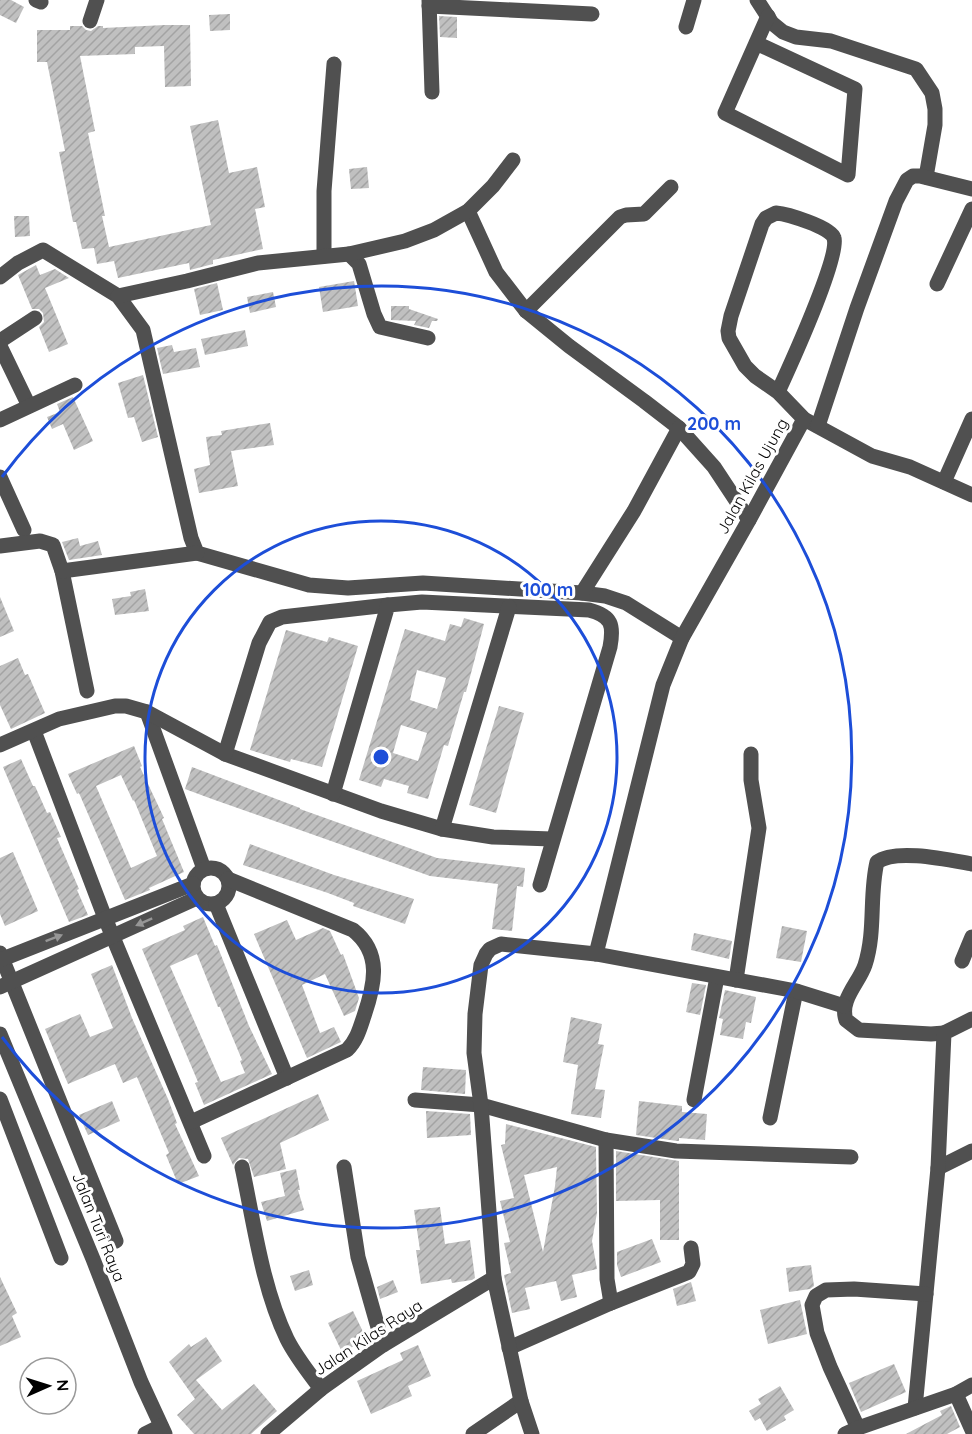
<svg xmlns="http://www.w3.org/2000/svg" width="972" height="1434" viewBox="0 0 972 1434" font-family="Quicksand,sans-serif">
  <defs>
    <pattern id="building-hatch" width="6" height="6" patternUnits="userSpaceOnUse" patternTransform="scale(1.5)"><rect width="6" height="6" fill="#c0c0c0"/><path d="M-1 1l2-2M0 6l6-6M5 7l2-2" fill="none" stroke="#a3a3a3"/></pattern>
  </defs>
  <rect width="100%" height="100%" fill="#fff"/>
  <!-- building -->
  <g fill="url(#building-hatch)" fill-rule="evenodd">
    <polygon points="0,0 11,0 24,7 16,23 0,15"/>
    <polygon points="230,14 230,30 210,31 209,15"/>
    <polygon points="439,16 457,17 457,38 440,37"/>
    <polygon points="165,25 190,25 191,86 165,87 164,46 135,47 135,54 80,56 95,131 88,133 105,216 102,216 109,247 211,225 190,126 218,120 229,173 257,167 265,207 255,209 263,249 213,260 213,264 190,270 189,263 118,278 114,261 97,264 94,248 82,249 76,222 73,222 59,152 65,151 47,62 37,62 37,30 70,30 70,26 82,26 86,30 91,31 98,26 103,26 103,28"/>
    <polygon points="367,167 369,188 351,189 349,169"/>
    <polygon points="14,216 29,216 30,236 15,237"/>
    <polygon points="36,265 40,275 55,269 69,278 45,288 68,344 49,352 39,327 44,322 43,313 39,309 32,309 18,275"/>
    <polygon points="354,281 358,306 323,312 319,287"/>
    <polygon points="217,283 223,310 200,315 194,289"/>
    <polygon points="273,292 276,307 250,313 247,297"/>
    <polygon points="391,306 409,306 409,309 438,319 437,321 432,321 429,328 414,325 416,321 391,320"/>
    <polygon points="245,330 248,346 205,355 201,339"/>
    <polygon points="172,345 174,352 196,348 200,367 163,374 157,348"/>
    <polygon points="143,375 158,437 142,442 134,417 128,418 118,383"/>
    <polygon points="73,397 93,441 74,450 63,424 52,429 47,417 60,412 57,404"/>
    <polygon points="270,423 274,445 231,451 238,486 199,493 194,469 210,465 206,437 222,435 221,431"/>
    <polygon points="78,538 80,546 98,541 102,555 69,560 62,542"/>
    <polygon points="145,589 149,611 115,615 112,599 131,596 130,592"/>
    <polygon points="0,597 14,631 0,637"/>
    <path d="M 464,618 L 484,624 L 466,692 L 464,692 L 448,746 L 444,745 L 428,799 L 407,793 L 409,786 L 384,779 L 381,787 L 359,780 L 405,629 L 445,641 L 450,624 L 461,627 ZM 417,670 L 446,678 L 437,709 L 410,700 ZM 401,725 L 427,733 L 418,761 L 393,753 Z"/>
    <polygon points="286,630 327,642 329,637 358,646 322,767 291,759 290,762 250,750"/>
    <polygon points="18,658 25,675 28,674 45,713 11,729 0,705 0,666"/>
    <polygon points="499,706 524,713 496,813 469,805"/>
    <path d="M 134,746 L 142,766 L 140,767 L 164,818 L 162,819 L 184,872 L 149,888 L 150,890 L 125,900 L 79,793 L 77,794 L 68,774 ZM 121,775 L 133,801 L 134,800 L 157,856 L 131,868 L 96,786 Z"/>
    <polygon points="21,759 33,786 35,786 47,813 50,812 61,837 57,838 79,889 77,890 88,915 69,922 3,767"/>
    <polygon points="192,767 300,808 300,809 437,858 525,868 523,887 517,886 512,931 492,929 498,884 430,876 212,799 185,789"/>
    <polygon points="250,844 334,875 414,899 405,924 353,906 354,903 328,893 243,865"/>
    <polygon points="13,852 38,911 5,926 0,914 0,858"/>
    <path d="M 203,917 L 215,946 L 217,945 L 249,1026 L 272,1074 L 204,1105 L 195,1083 L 198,1082 L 142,949 L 185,930 L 183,926 ZM 197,954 L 218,1007 L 220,1007 L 242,1060 L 240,1061 L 245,1073 L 221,1082 L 170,966 Z"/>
    <polygon points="287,920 296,940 323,928 330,931 341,955 343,954 359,998 355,1011 344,1016 325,974 302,985 320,1033 334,1027 341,1042 307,1058 254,934"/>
    <polygon points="782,926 807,931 801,962 776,958"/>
    <polygon points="694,933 732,941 729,959 691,950"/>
    <polygon points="112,965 132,1018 168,1099 177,1123 175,1124 199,1176 178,1184 166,1155 169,1153 137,1077 123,1083 115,1064 68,1084 45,1029 80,1014 90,1037 113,1028 91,974"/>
    <polygon points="692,983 706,985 700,1015 686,1012"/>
    <polygon points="725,990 756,997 751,1023 746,1022 743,1039 720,1035 723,1019 719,1018"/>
    <polygon points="571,1017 602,1024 598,1044 604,1045 595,1089 605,1090 601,1118 571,1114 578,1065 563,1062"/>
    <polygon points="423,1067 466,1070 465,1094 421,1090"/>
    <polygon points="318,1094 329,1120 280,1143 286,1169 254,1177 248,1159 239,1158 233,1165 221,1138"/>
    <polygon points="112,1101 120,1121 88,1135 79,1115"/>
    <polygon points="639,1101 682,1106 682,1112 707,1114 705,1140 679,1138 679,1141 677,1141 636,1135"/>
    <polygon points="426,1111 470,1114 471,1135 427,1138"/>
    <path d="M 506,1124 L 596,1147 L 596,1151 L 597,1213 L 592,1241 L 597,1269 L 572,1275 L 577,1297 L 561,1301 L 556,1281 L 525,1288 L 530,1309 L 512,1313 L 504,1275 L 511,1273 L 504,1243 L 510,1242 L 500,1201 L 514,1198 L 501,1145 L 505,1144 ZM 557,1167 L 555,1186 L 543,1252 L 524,1175 Z"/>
    <polygon points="616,1151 679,1161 679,1240 660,1240 660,1200 616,1201"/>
    <polygon points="296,1169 300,1190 298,1190 304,1210 267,1221 261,1202 285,1196 280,1173"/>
    <polygon points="440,1207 445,1244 470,1240 475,1278 472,1280 452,1283 451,1279 421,1284 416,1250 420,1250 414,1210"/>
    <polygon points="652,1239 661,1262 621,1277 617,1265 617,1252"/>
    <polygon points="811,1265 814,1286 810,1289 789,1292 786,1268"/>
    <polygon points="309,1270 313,1285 295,1291 290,1276"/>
    <polygon points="0,1277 17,1313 12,1316 21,1337 0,1346"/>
    <polygon points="393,1280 398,1292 380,1299 377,1287"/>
    <polygon points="691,1282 696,1301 677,1306 673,1289"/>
    <polygon points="800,1300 807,1334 768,1344 760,1310"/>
    <polygon points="353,1311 367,1340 342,1352 328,1323"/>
    <polygon points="206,1337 222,1361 196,1380 222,1410 254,1384 277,1411 251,1434 194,1434 177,1415 195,1399 169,1362 189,1344 191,1347"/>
    <polygon points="418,1345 431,1376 408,1386 412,1396 371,1414 357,1381 403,1360 400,1353"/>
    <polygon points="894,1364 906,1392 861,1412 849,1383"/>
    <polygon points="780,1386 794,1410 784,1416 786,1420 767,1431 760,1418 755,1421 749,1411 761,1404 758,1399"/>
    <polygon points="951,1406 960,1427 947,1434 906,1434 942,1415 940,1411"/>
  </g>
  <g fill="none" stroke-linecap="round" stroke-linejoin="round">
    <!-- minor -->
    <g stroke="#505050" stroke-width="15">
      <polyline points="36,0 41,2"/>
      <polyline points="429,0 432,92"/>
      <polyline points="757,0 772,23 783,32 796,37 831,41 916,69 932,93 935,109 935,125 926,177"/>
      <polyline points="429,6 592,14"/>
      <polyline points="90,21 97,0"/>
      <polyline points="686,27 694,0"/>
      <polyline points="756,43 855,89 848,175 725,113 768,16"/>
      <polyline points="468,211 496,272 526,311 569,346 644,401 679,428 714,467 749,520"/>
      <polyline points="349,254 359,264 374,314 380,327 428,338"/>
      <polyline points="324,256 324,191 334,64"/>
      <polyline points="0,277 18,263 43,250 118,296 143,330 191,538 197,553 309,585 348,588 423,583 582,593 605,596 626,603 682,638"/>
      <polyline points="937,284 972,209"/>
      <polyline points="118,296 187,281 258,263 349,254 405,241 434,230 468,211 493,186 513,160"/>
      <polyline points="526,311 620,217 626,215 644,214 671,187"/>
      <polyline points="0,341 35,318"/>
      <polyline points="0,346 29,406"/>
      <path d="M 778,392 C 789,368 840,257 834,238 C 831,227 787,214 776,213 L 766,218 L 762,224 L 731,316 L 728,331 L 729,338 L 745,366 L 755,376 L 778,392 L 804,419 L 872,456 L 910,467 L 972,495"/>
      <polyline points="0,420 75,385"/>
      <polyline points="818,426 857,308 896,201 907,180 913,176 920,176 972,189"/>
      <polyline points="0,477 24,530"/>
      <polyline points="944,482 972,419"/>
      <polyline points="0,546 40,541 53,545 62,571 87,691"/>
      <polyline points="62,571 197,553"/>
      <polyline points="582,593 634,511 679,428"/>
      <polyline points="147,712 204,869"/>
      <polyline points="34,731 105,918 204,1156"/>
      <polyline points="0,745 59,719 115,706 126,706 147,712 225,754 381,811 442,829 493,837 552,839"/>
      <polyline points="225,754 259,643 270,622 282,617 388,605"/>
      <path d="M 333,794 L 388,605 L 422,602 L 589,610 C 612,616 614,625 610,647 L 540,885"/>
      <polyline points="442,829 509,607"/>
      <circle cx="211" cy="886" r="18"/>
      <polyline points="216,904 287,1078"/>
      <polyline points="0,953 116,1241"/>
      <polyline points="596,954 663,685 682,638 749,520 804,419"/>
      <polyline points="0,960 193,884"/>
      <polyline points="962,961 972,937"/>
      <polyline points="736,980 759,828 751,780 751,754"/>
      <polyline points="0,987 197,898"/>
      <path d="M 944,1033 L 931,1034 L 859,1030 L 846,1020 C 839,1000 859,983 865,965 C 876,931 869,895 877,862 C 896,848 949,860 972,864"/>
      <polyline points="0,1034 93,1259 141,1382 165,1434"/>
      <polyline points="0,1099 61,1258"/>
      <polyline points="415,1100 481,1105 606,1140 676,1151 851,1157"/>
      <polyline points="694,1100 717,977"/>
      <polyline points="770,1118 796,991"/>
      <path d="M 191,1122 L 347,1050 C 357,1040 360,1028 364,1016 C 375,984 382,953 353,930 L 228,879"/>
      <polyline points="606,1140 607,1279 611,1303"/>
      <path d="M 242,1167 C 254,1223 262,1287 287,1339 C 296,1357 309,1373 321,1389"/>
      <polyline points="344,1167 358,1257 383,1345"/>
      <polyline points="938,1168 972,1151"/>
      <polyline points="509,1348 611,1303 689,1272 693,1264 691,1248"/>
      <polyline points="956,1394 972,1430"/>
      <polyline points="915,1408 938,1168 944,1033 972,1019"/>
      <polyline points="858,1428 830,1367 817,1333 812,1305 816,1296 826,1290 854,1289 926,1294"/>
      <polyline points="145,1434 161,1426"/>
      <polyline points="268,1434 321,1389 383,1345 494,1278"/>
      <polyline points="473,1434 521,1401"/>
      <polyline points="532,1434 521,1401 494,1278 481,1105 474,1053 475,1014 481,965 486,954 490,949 501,944 596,954 796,991 844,1006"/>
      <polyline points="845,1434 858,1428 956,1394 972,1385"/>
    </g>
  </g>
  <!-- one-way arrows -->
  <defs><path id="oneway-solid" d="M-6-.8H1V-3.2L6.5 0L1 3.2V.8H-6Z" transform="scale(1.5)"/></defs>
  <g fill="#969696">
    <use href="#oneway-solid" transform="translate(144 922) rotate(156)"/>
    <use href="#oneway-solid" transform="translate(54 938) rotate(-21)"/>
  </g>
  <!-- distance rings -->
  <g fill="none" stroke="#1d4ed8" stroke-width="3">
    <circle cx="381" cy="757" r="236"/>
    <path d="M2 477A471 471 0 1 1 2 1037"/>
  </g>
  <g text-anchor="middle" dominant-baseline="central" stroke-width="6" stroke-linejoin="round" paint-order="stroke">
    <!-- street labels -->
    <g font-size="16" fill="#000" stroke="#fff">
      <text transform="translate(752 476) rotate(-61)">Jalan Kilas Ujung</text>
      <text transform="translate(99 1227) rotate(68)">Jalan Turi Raya</text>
      <text transform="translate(368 1337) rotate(-33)">Jalan Kilas Raya</text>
    </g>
  </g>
  <circle cx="381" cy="757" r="9" fill="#1d4ed8" stroke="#fff" stroke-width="3"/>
  <g font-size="18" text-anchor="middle" font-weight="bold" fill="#1d4ed8" stroke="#fff" stroke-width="6" stroke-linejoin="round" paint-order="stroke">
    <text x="714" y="430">200 m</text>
    <text x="548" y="596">100 m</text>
  </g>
  <!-- north arrow -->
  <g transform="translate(48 1386) rotate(87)"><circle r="28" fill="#ffffff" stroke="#999999" stroke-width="1.5"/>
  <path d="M0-4.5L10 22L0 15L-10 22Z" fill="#000000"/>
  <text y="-9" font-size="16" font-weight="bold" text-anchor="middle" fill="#000000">N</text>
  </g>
</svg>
